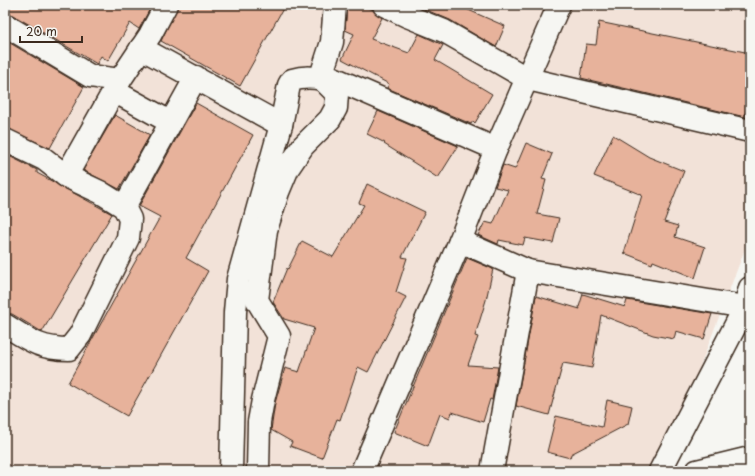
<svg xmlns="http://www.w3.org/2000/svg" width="755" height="476" viewBox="0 0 755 476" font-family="'Playpen Sans',sans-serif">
  <rect width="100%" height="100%" fill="#f6f6f2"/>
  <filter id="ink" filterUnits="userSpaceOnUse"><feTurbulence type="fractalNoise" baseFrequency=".025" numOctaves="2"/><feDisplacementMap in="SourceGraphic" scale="8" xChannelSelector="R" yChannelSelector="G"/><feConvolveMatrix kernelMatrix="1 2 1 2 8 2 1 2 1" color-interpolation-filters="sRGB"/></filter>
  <g filter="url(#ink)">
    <!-- built -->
    <polygon fill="#f2e2d8" points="5,5 750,5 750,236 660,471 5,471"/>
    <!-- building -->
    <g fill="#e7b29b" stroke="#3b2a1e">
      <polygon points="5,5 152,5 139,29 130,23 108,61 101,56 97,64 11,14 5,13"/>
      <polygon points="178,5 285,5 240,86 161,41"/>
      <polygon points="347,5 362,5 373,10 382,18 371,39 409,53 419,34 443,45 435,60 492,94 475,123 473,121 471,124 387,88 389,84 342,59 354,34 345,30"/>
      <polygon points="425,5 457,5 505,26 496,47 450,20 424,9"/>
      <polygon points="599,22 750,53 750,89 745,117 581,78 586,44 596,45"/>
      <polygon points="5,40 84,87 50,148 5,128"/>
      <polygon points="196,103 253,135 186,258 208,271 127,416 68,383 160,217 139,206"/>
      <polygon points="378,111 458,146 438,178 384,144 385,143 367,134"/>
      <polygon points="115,115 150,135 119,189 83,170"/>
      <polygon points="613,135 649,157 684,171 664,222 678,226 675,237 705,247 695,278 653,261 652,264 624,253 642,195 594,176"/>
      <polygon points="526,143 552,154 542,179 546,180 537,214 559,218 553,243 525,238 523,245 499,240 498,244 478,235 485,222 493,224 508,190 495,187 503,165 515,169"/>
      <polygon points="5,154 37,170 37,173 112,214 42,332 12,314 5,313"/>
      <polygon points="367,184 425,212 402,257 407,258 396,292 406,297 368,372 358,367 340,420 337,419 322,458 290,446 292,442 271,430 275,403 285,368 299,372 314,328 284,319 273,302 287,268 288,269 302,241 333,257 364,205 359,203"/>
      <polygon points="467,258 493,269 486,300 475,336 478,337 468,365 498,367 492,400 490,399 483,422 452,412 450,418 440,414 428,446 394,432"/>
      <polygon points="583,294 625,307 627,300 712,314 704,339 676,331 674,339 653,335 601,315 592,368 563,363 549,415 516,406 536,296 580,309 579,307"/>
      <polygon points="607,400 632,406 628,424 571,454 570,458 547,452 556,416 602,427"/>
    </g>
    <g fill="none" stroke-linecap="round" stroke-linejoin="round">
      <!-- minor casing -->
      <g stroke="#3b2a1e" stroke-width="25">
        <g id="minor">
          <polyline points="384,5 407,16 444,31 528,79 750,131"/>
          <polyline points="5,25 90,76 120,80"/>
          <polyline points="141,48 281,125"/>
          <polyline points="322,73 496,149"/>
          <polyline points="114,91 170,122"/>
          <polyline points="5,140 44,159 66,176 120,80 150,35 166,5"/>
          <polyline points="124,207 196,77"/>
          <polyline points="460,241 528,271 745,307"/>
          <path d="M 5,325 C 29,340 40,349 69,349 L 80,335 L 128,238 L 130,219 L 124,207 L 100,192 L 66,176"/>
          <path d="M 231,471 L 235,312 L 238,279 L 281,125 L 289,85 L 292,80 C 302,77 312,77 322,79"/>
          <polyline points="258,471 259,422 263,400 279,336 257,300 266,230 278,192 288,168 303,146 330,119 336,108 337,94 322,79 322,73 332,42 335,5"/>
          <polyline points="362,471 460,241 496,149 559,5"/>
          <polyline points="492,471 528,271"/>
          <polyline points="660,471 745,307 750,288"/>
          <polyline points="697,471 750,458"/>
        </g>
      </g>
      <!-- minor -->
      <use href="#minor" stroke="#f6f6f2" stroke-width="22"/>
    </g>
  </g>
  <!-- margin -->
  <rect width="755" height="476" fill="none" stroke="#f6f6f2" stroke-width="20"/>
  <rect x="10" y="10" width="735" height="456" fill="none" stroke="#3b2a1e" stroke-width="1.5" filter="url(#ink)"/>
  <!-- scale -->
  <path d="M20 36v6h62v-6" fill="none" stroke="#3b2a1e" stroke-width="2"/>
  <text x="26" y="36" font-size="12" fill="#3b2a1e" stroke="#f6f6f2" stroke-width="3" paint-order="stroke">20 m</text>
</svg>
